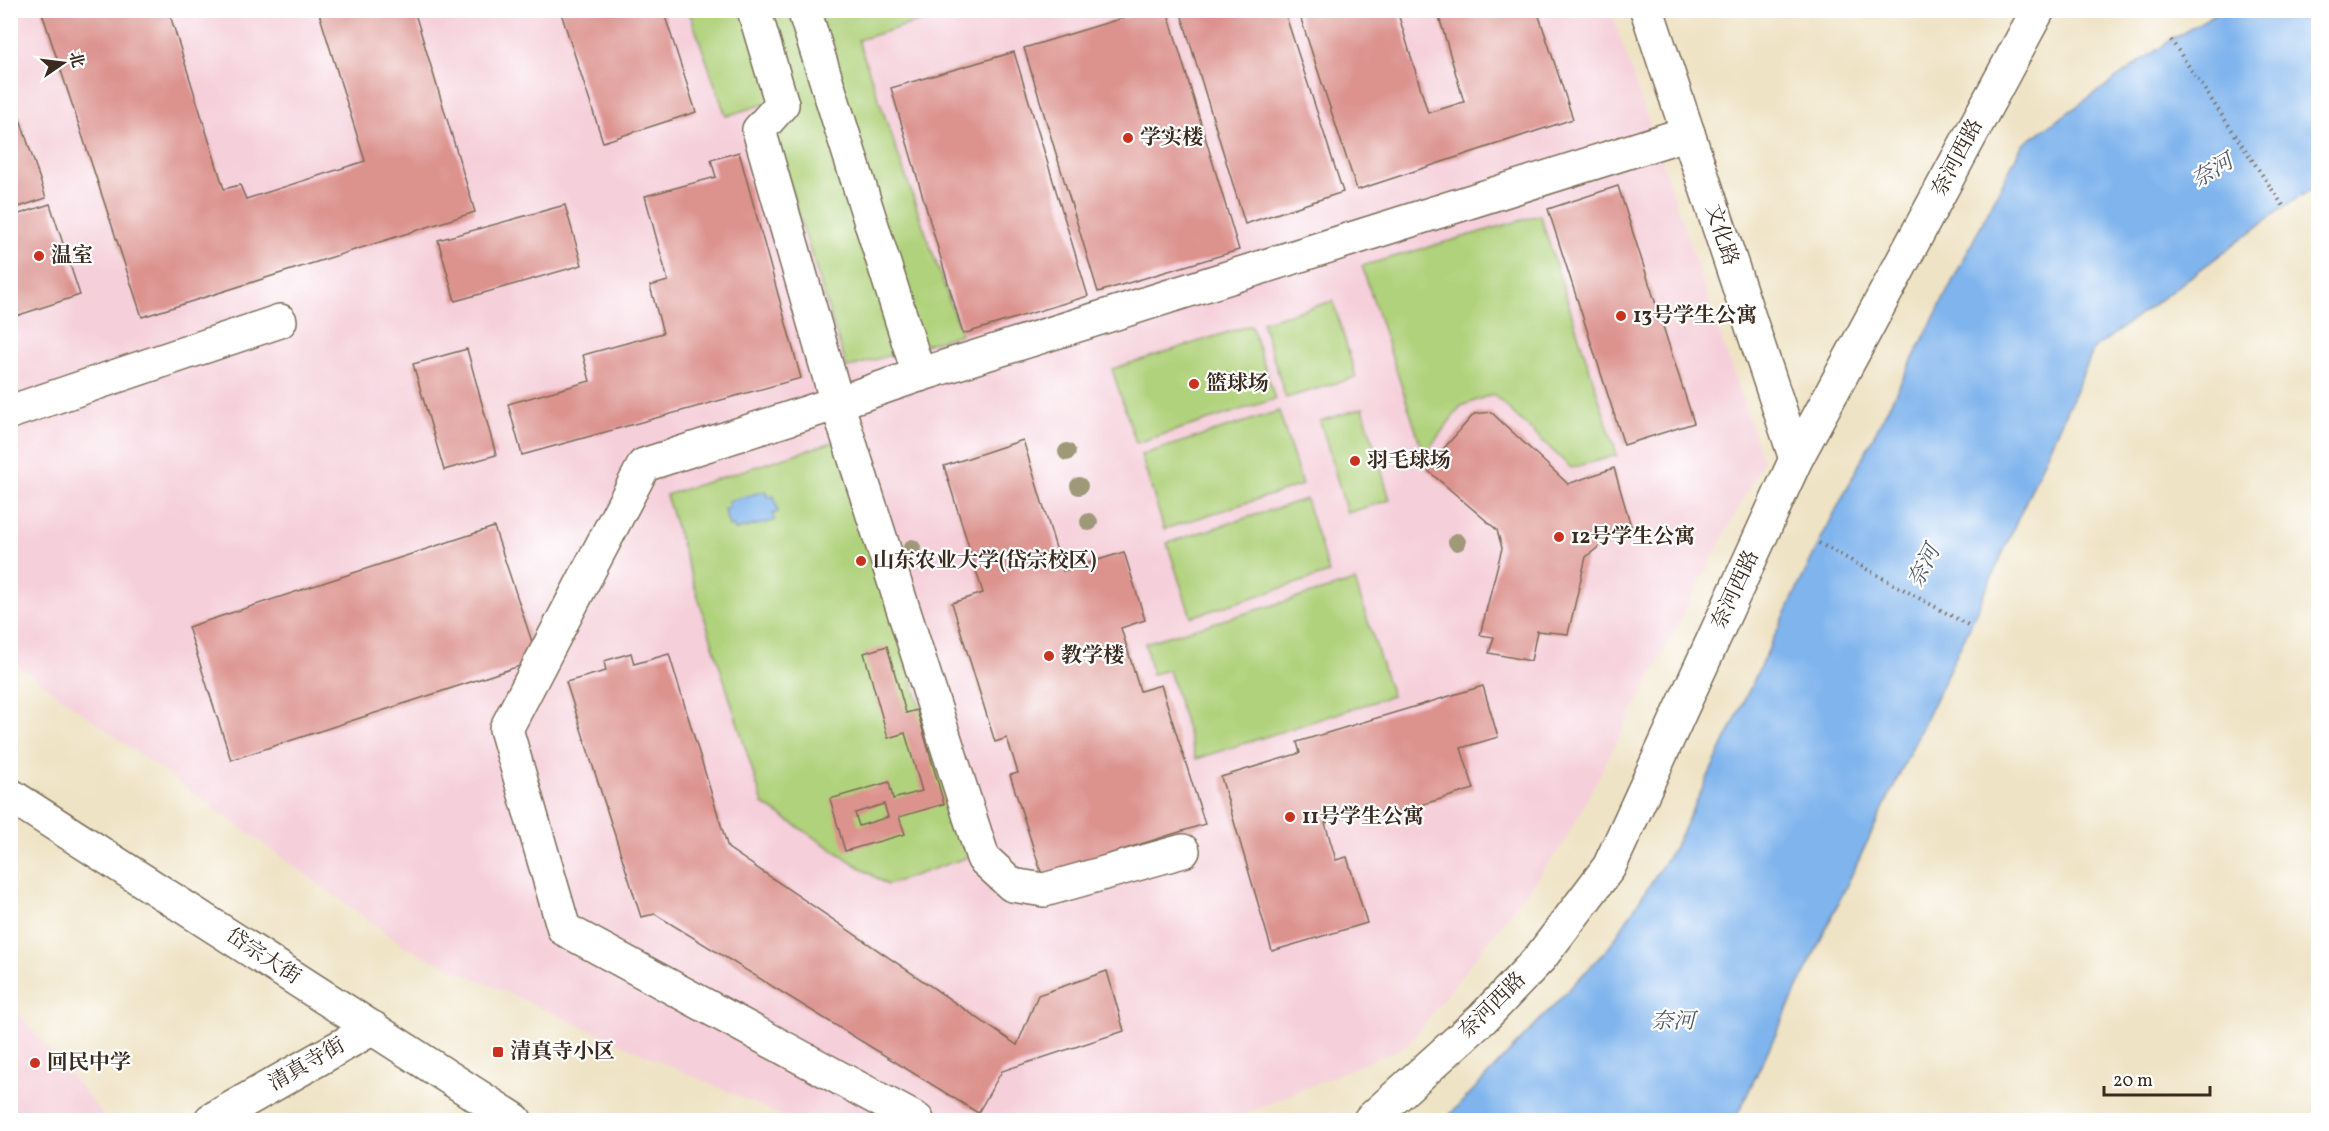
<svg xmlns="http://www.w3.org/2000/svg" width="2329" height="1131" viewBox="0 0 2329 1131" font-family="Vollkorn,'Noto Serif SC',serif">
  <rect width="100%" height="100%" fill="#fff"/>
  <filter id="ink" filterUnits="userSpaceOnUse"><feTurbulence type="fractalNoise" baseFrequency=".0167" numOctaves="2"/><feDisplacementMap in="SourceGraphic" scale="12" xChannelSelector="R" yChannelSelector="G"/><feConvolveMatrix kernelMatrix="1 2 1 2 8 2 1 2 1" color-interpolation-filters="sRGB"/></filter>
  <filter id="wash" filterUnits="userSpaceOnUse"><feTurbulence type="fractalNoise" baseFrequency=".008" numOctaves="4" result="noise"/><feDisplacementMap in="SourceGraphic" scale="24" xChannelSelector="R" yChannelSelector="G"/><feGaussianBlur stdDeviation="1.35" result="paint"/><feColorMatrix in="noise" values="0 0 0 0 0 0 0 0 0 0 0 0 0 0 0 0 0 1.4 0 .05"/><feComposite in="paint" operator="in"/></filter>
  <g filter="url(#wash)">
    <rect width="100%" height="100%" fill="#efe3c5"/>
    <!-- built -->
    <g fill="#f5cfda">
      <polygon points="11,11 1611,11 1763,461 1564,843 1408,1045 1230,1120 791,1120 407,948 11,661"/>
      <polygon points="11,1005 108,1120 11,1120"/>
    </g>
    <!-- green -->
    <g fill="#b0d27b" stroke="#767e4c" stroke-width="1.5">
      <polygon points="689,11 922,11 924,20 858,40 961,334 847,368 764,104 726,116"/>
      <polygon points="1540,215 1617,455 1571,468 1493,394 1461,406 1424,455 1362,266"/>
      <polygon points="1333,301 1356,377 1286,398 1262,322"/>
      <polygon points="1251,325 1275,399 1136,443 1112,369"/>
      <polygon points="1363,408 1390,500 1347,513 1320,421"/>
      <polygon points="1279,411 1302,485 1164,529 1141,455"/>
      <polygon points="836,441 968,857 887,885 763,804 666,495"/>
      <polygon points="1306,499 1329,573 1191,617 1167,543"/>
      <polygon points="1355,581 1392,696 1196,759 1169,670 1152,674 1145,643"/>
    </g>
    <!-- water -->
    <g fill="#7fb4ed" stroke="#5d6f86" stroke-width="1.5">
      <polygon points="2220,11 2318,11 2318,185 2284,207 2094,349 1970,626 1735,1120 1445,1120 1610,946 1676,844 1819,543 2022,145 2171,40"/>
      <polygon points="766,491 767,497 774,496 778,512 773,514 774,521 735,530 734,526 729,527 724,508 729,507 728,501"/>
    </g>
    <g id="blocks">
      <!-- building -->
      <g fill="#dc928d" fill-rule="evenodd">
        <polygon points="41,10 181,10 170,15 224,189 240,185 246,199 365,161 318,10 414,10 475,212 142,317"/>
        <polygon points="560,10 663,10 696,112 603,142"/>
        <polygon points="1149,10 1167,10 1239,250 1098,292 1024,48"/>
        <polygon points="1180,10 1284,10 1343,192 1245,224"/>
        <polygon points="1298,10 1397,10 1428,113 1464,102 1437,10 1537,10 1573,119 1357,190"/>
        <polygon points="1014,52 1088,296 963,334 891,88"/>
        <polygon points="16,107 46,198 10,210 10,108"/>
        <polygon points="739,152 801,378 522,455 508,404 590,381 583,355 663,333 650,286 668,281 645,196 716,177 711,160"/>
        <polygon points="1618,186 1694,423 1624,445 1548,209"/>
        <polygon points="50,204 80,295 10,318 10,217"/>
        <polygon points="565,205 582,265 455,301 438,240"/>
        <polygon points="467,349 496,455 444,470 413,364"/>
        <polygon points="1491,412 1568,484 1614,468 1633,533 1605,542 1586,557 1568,634 1537,631 1531,661 1489,653 1494,637 1480,635 1502,548 1497,530 1426,469 1474,414"/>
        <polygon points="1023,440 1063,571 1124,552 1145,620 1121,628 1140,691 1161,685 1205,824 1042,875 1010,775 1018,773 1007,738 995,742 952,603 983,593 944,466"/>
        <polygon points="494,527 538,660 231,760 188,627"/>
        <path d="M 887,646 L 906,713 L 917,710 L 944,804 L 899,817 L 905,834 L 845,851 L 830,799 L 889,782 L 893,799 L 922,791 L 905,733 L 888,738 L 864,653 ZM 884,804 L 888,817 L 859,826 L 855,813 Z"/>
        <polygon points="631,653 634,664 669,654 728,848 1017,1045 1038,995 1107,971 1124,1031 1002,1071 978,1113 655,914 641,917 566,682 606,671 604,661"/>
        <polygon points="1483,686 1498,737 1461,748 1474,789 1367,821 1364,812 1325,823 1336,860 1347,857 1367,923 1272,951 1221,777 1300,753 1297,742"/>
      </g>
    </g>
  </g>
  <g filter="url(#ink)">
    <use href="#blocks" fill-opacity="0" stroke="#7a6b58" stroke-width="1.5"/>
    <g fill="none" stroke-linecap="round" stroke-linejoin="round">
      <!-- street casing -->
      <g stroke="#7a6b58" stroke-width="36">
        <g id="street">
          <polyline points="754,10 782,104 759,130 837,403 919,375"/>
          <polyline points="804,10 919,375 1688,133"/>
          <polyline points="10,412 280,321"/>
          <polyline points="211,1120 373,1028"/>
          <polyline points="917,1120 564,929 506,729 644,465 837,403 983,858 1012,885 1044,890 1183,851"/>
        </g>
      </g>
      <!-- secondary casing -->
      <g stroke="#7a6b58" stroke-width="36">
        <g id="secondary">
          <polyline points="1647,10 1796,459"/>
          <polyline points="10,795 515,1120"/>
          <polyline points="1370,1120 1483,1018 1540,958 1609,867 1796,459 2038,10"/>
        </g>
      </g>
      <!-- path -->
      <g stroke="#7a6b58" stroke-width="4" stroke-dasharray="1.5 4.5" stroke-linecap="butt">
        <polyline points="2171,40 2284,207"/>
        <polyline points="1819,543 1970,626"/>
      </g>
      <!-- street -->
      <use href="#street" stroke="#fff" stroke-width="33"/>
      <!-- secondary -->
      <use href="#secondary" stroke="#fff" stroke-width="33"/>
    </g>
    <!-- trees -->
    <g fill="#9f9979">
      <circle cx="1067" cy="452" r="9"/>
      <circle cx="1079" cy="486" r="9"/>
      <circle cx="1089" cy="522" r="9"/>
      <circle cx="1457" cy="542" r="9"/>
      <circle cx="912" cy="548" r="9"/>
    </g>
  </g>
  <!-- markers -->
  <g fill="#c8321e" stroke="#fff" stroke-width="2">
    <circle cx="1128" cy="138" r="6"/>
    <circle cx="39" cy="256" r="6"/>
    <circle cx="1621" cy="316" r="6"/>
    <circle cx="1194" cy="384" r="6"/>
    <circle cx="1355" cy="461" r="6"/>
    <circle cx="1559" cy="537" r="6"/>
    <circle cx="861" cy="561" r="6"/>
    <circle cx="1049" cy="656" r="6"/>
    <circle cx="1290" cy="817" r="6"/>
    <rect x="492" y="1046" width="12" height="12" rx="3"/>
    <circle cx="35" cy="1063" r="6"/>
  </g>
  <g text-anchor="middle" dominant-baseline="central" stroke-width="4.5" stroke-linejoin="round" paint-order="stroke">
    <!-- poi labels -->
    <g font-size="21" font-weight="bold" fill="#3b2a1e" stroke="#fff" text-anchor="start">
      <text x="1140" y="138">学实楼</text>
      <text x="51" y="256">温室</text>
      <text x="1633" y="316">13号学生公寓</text>
      <text x="1206" y="384">篮球场</text>
      <text x="1367" y="461">羽毛球场</text>
      <text x="1571" y="537">12号学生公寓</text>
      <text x="873" y="561">山东农业大学(岱宗校区)</text>
      <text x="1061" y="656">教学楼</text>
      <text x="1302" y="817">11号学生公寓</text>
      <text x="510" y="1052">清真寺小区</text>
      <text x="47" y="1063">回民中学</text>
    </g>
    <!-- street labels -->
    <g font-size="21" fill="#3b2a1e" stroke="#fff">
      <text transform="translate(1958 158) rotate(-62)">奈河西路</text>
      <text transform="translate(1721 235) rotate(72)">文化路</text>
      <text transform="translate(1736 590) rotate(-65)">奈河西路</text>
      <text transform="translate(263 957) rotate(33)">岱宗大街</text>
      <text transform="translate(1493 1006) rotate(-45)">奈河西路</text>
      <text transform="translate(307 1065) rotate(-30)">清真寺街</text>
    </g>
    <!-- water labels -->
    <g font-size="22" font-style="italic" fill="#535a66" stroke="#fff">
      <text transform="translate(2213 172) rotate(-31)">奈河</text>
      <text transform="translate(1925 567) rotate(-63)">奈河</text>
      <text x="1673" y="1022">奈河</text>
    </g>
  </g>
  <!-- margin -->
  <rect width="2329" height="1131" fill="none" stroke="#fff" stroke-width="36"/>
  <!-- north arrow -->
  <g transform="translate(63 63) rotate(76)" stroke="#ffffff" stroke-width="4.5" paint-order="stroke">
  <path d="M0-4.5L10 22L0 15L-10 22Z" fill="#3b2a1e"/>
  <text y="-9" font-size="16" font-weight="bold" text-anchor="middle" fill="#3b2a1e">北</text>
  </g>
  <!-- scale -->
  <path d="M2104 1086v9h106v-9" fill="none" stroke="#3b2a1e" stroke-width="3"/>
  <text x="2113" y="1086" font-size="18" fill="#3b2a1e" stroke="#ffffff" stroke-width="4.5" paint-order="stroke">20 m</text>
</svg>
